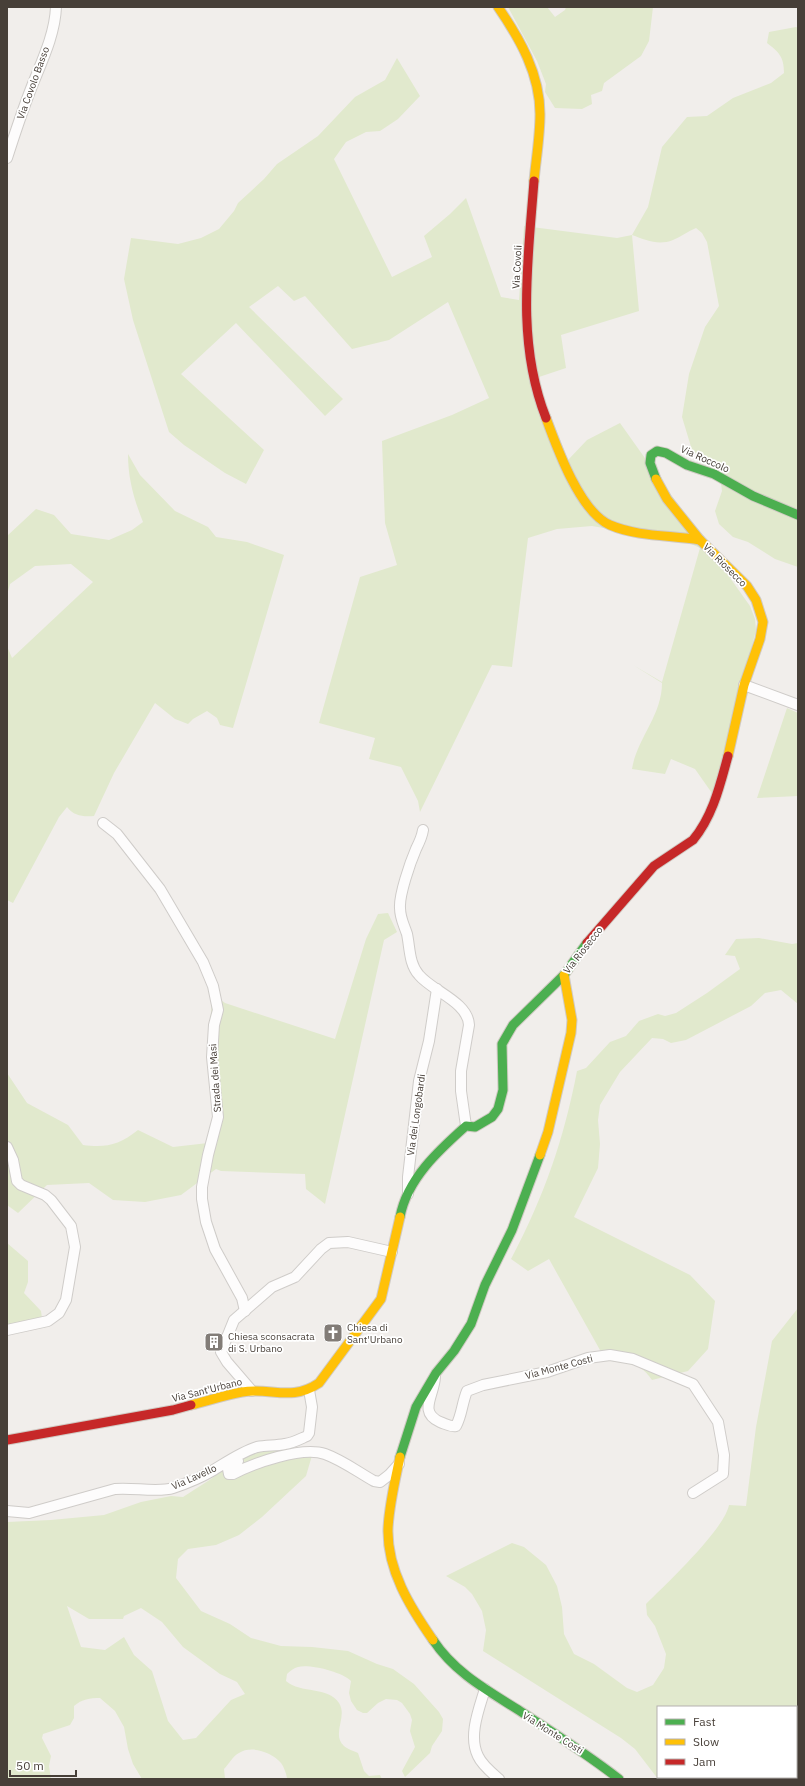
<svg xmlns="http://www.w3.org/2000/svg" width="805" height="1786" viewBox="0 0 805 1786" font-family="'IBM Plex Sans',sans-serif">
  <rect width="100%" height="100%" fill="#f1eeeb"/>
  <!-- green -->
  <g fill="#e1e9cd" fill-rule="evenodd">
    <polygon points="508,7 547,7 555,17 565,10 566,7 653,7 649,41 641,56 604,83 602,91 591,95 592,104 582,109 555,108 545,92 546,84 537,61"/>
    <path d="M 796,27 L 798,28 L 798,567 L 775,559 L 748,542 L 733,537 L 719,524 L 715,511 L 722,491 L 720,476 L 712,467 L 692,450 L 682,417 L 689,374 L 705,327 L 719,306 L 707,242 L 702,233 L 696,228 C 688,231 681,237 673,240 C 658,246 646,240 632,235 L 639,311 L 561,335 L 566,368 L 536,378 L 568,460 L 587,440 L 620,423 L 750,606 L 755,619 L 756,630 L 714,796 L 695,769 L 671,759 L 665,774 L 632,769 C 637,738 662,716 662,683 L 633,665 L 662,682 L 700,548 L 689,543 L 592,526 L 557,529 L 528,538 L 512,667 L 492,665 L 420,812 L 418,801 L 401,767 L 369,759 L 375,738 L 319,723 L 360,577 L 397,565 L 385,523 L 382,441 L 452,415 L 489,398 L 448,302 L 389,340 L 352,349 L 305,296 L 294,301 L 278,286 L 249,307 L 343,399 L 325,416 L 236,323 L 181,374 L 264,450 L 246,484 L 225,473 L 184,445 L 169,432 L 133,320 L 124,279 L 131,238 L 178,244 L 201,238 L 219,229 L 234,211 L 238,203 L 264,179 L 277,164 L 318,136 L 355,97 L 385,80 L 397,58 L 420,96 L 398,119 L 380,131 L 366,132 L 346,142 L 334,159 L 392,277 L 432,257 L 424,236 L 450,214 L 466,198 L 501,297 L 519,300 L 524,226 L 617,238 L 632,235 L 648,207 L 662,147 L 687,117 L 707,116 L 733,98 L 771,83 L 784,73 C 784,57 779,52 767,43 L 769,32 Z"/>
    <path d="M 128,454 L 140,475 L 175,511 L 208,527 L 216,537 L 247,542 L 284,555 L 233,728 L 220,725 L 217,718 L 207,711 L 193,719 L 188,724 L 175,719 L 155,703 L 114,773 L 94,816 C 83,817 74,816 67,807 L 59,817 L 13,903 L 7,900 L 7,646 L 12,658 L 93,582 L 71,564 L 35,566 L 10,584 L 7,595 L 7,536 L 36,509 L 54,515 L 71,534 L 109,540 L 132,530 L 143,522 C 134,499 128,479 128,454 Z"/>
    <polygon points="787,708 798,713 798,796 757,798"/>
    <path d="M 388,913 L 397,932 L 384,940 L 325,1204 L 306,1189 L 305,1174 L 221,1171 L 216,1169 L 181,1195 L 145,1202 L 113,1200 L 89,1183 L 47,1185 L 18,1213 L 7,1205 L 7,1073 L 27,1103 L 68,1125 L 83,1145 C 106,1148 119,1145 138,1130 L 173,1147 L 208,1143 L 214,1127 L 209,1033 L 212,1002 L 221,1000 L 225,1003 L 335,1039 L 366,939 L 378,914 Z"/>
    <path d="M 759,938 L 792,944 L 798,943 L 798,1004 L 781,990 L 765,993 L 751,1006 L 686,1040 L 671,1043 L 663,1039 L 652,1038 L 620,1072 L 600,1105 L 598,1120 L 600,1144 L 598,1168 L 574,1217 L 690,1275 L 715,1301 L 708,1349 L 688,1371 L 652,1380 C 637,1358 625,1366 605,1359 L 549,1259 L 528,1271 L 511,1259 C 544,1197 564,1139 577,1071 L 586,1068 L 610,1042 L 626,1036 L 639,1021 L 658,1014 L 665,1016 L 676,1013 L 707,993 L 740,969 L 735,956 L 725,955 L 736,939 Z"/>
    <polygon points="7,1243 28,1261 28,1282 24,1293 41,1311 43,1325 7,1332"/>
    <path d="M 798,1308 L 798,1779 L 658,1779 L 635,1749 L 621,1738 L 483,1651 L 486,1630 L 482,1611 L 472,1594 L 465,1587 L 446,1576 L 512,1543 L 524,1547 L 546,1565 L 557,1586 L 562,1607 L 564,1634 L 574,1654 L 594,1664 L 627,1688 L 637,1692 L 653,1685 L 664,1668 L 666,1654 L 655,1626 L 647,1615 L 646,1604 C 666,1584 724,1530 729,1505 L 746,1506 L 756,1427 L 772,1341 ZM 658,1707 L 796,1707 L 796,1777 L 658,1777 Z"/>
    <path d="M 282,1447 L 313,1452 L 306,1476 L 262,1517 L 239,1535 L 216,1545 L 188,1549 L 178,1559 L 176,1578 L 201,1611 L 230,1624 L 251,1638 L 281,1646 L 312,1647 L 348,1651 L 377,1664 L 393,1669 L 414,1684 L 439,1712 L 443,1719 L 442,1731 L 432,1746 L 430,1753 L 405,1777 L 402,1771 L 415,1747 L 410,1731 L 412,1720 L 410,1714 L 402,1703 L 397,1700 L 386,1699 L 378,1703 L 367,1713 L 363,1713 L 357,1710 L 351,1701 L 349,1693 L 351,1681 C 342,1672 310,1664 298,1667 C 294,1668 290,1671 287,1674 L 286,1681 C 301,1694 328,1686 339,1703 C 348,1717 331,1734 344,1746 C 347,1749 354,1751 358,1753 L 364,1771 L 369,1776 L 380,1775 L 382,1779 L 290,1779 L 287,1778 C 286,1773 284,1767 281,1763 C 272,1752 251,1745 239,1753 C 233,1756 229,1764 224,1769 L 225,1779 L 142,1779 L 133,1764 L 128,1749 L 124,1727 L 115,1711 L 100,1698 C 90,1698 82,1699 74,1706 L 74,1718 L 70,1725 L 43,1734 L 42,1738 L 51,1756 L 49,1766 L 51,1779 L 7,1779 L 7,1522 L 51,1520 L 104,1515 L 141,1502 L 171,1496 L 183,1497 L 211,1479 L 247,1453 ZM 67,1606 L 89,1619 L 123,1619 L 124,1616 L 141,1608 L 162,1622 L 183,1647 L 220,1674 L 237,1682 L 245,1694 L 231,1700 L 196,1738 L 183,1740 L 168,1721 L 152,1671 L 134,1655 L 124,1637 L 105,1650 L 81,1647 Z"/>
  </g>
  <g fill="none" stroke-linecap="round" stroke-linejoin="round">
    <!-- street casing -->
    <g stroke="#cfccc9" stroke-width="12">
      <g id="street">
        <path d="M 7,158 C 15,133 23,109 32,86 C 42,61 55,34 56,7"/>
        <polyline points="744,685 798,705"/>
        <polyline points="103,823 117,834 160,889 203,962 213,986 218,1010 214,1025 212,1057 218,1117 208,1155 202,1187 202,1199 206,1222 215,1249 242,1298 245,1311"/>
        <path d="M 423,830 C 422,837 419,843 416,849 C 410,863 399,895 400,908 C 400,918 404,925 407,934 C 410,948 409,964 419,975 C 432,991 468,1002 469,1025 L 461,1071 L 461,1091 L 466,1126"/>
        <polyline points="7,1147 13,1160 17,1181 21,1185 45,1195 51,1200 71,1226 75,1247 66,1300 59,1313 48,1321 7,1330"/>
        <polyline points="408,1194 408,1177 419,1081 429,1041 437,989"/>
        <path d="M 435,1377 C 434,1396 418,1412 440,1422 C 446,1424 450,1427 456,1426 C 462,1415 462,1403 467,1391 L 483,1385 L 547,1372 L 588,1358 L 610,1355 L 633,1359 L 693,1384 L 718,1422 L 724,1455 L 723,1474 L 693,1493"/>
        <polyline points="252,1391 227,1362 221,1352 234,1320 272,1287 295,1277 321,1249 329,1243 348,1242 392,1252"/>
        <path d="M 238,1461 L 228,1469 L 229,1474 L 233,1474 C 254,1463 302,1446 325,1454 C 342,1460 358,1472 374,1481 L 380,1482 L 389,1475 L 399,1464"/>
        <path d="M 7,1511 L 29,1513 L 115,1489 C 132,1487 158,1493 173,1488 C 185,1484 200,1478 212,1471 C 227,1462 241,1452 257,1447 C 267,1445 275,1446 285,1444 C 293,1443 300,1439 307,1436 L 309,1433 L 312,1407 L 309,1390"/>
        <path d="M 485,1689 C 479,1709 468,1736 478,1756 C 482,1765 492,1773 499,1779"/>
      </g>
    </g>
    <!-- fast casing -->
    <g stroke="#d0cac3" stroke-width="11">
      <g id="fast">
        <polyline points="656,479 650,463 651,455 657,451 666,453 687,465 714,474 753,496 798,515"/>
        <path d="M 400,1217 C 407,1179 439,1150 466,1126 L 475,1127 L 492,1117 L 498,1109 L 503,1090 L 502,1044 L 513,1025 L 564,975 L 587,943"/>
        <polyline points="400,1457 416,1407 436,1373 454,1351 471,1324 485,1285 512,1230 540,1155"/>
        <path d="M 433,1640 C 455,1673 487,1690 520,1711 C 554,1733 587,1754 619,1779"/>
      </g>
    </g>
    <!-- slow casing -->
    <g stroke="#d0cac3" stroke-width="11">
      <g id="slow">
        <path d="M 498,7 C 520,39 540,74 540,114 C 540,137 536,159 534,181"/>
        <path d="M 546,418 C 557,448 580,512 610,525 C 638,537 671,535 700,540"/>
        <polyline points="656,479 667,499 700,540 747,586 756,600 763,622 760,639 744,685 728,756"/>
        <polyline points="540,1155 548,1132 571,1033 572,1020 564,975"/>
        <path d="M 191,1405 C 207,1401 225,1395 242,1392 C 271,1387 291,1402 319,1383 L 381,1299 L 400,1217"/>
        <path d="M 400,1457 C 395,1481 389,1505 388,1529 C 387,1570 410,1607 433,1640"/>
      </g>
    </g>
    <!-- jam casing -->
    <g stroke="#d0cac3" stroke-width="11">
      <g id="jam">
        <path d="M 534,181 C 528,261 516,342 546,418"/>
        <path d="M 587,943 L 654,866 L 693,840 C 713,816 720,785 728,756"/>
        <polyline points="7,1440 173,1410 191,1405"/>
      </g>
    </g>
    <!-- street -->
    <use href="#street" stroke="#fdfcfc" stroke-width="10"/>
    <!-- fast -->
    <use href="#fast" stroke="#4caf50" stroke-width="9"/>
    <!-- slow -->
    <use href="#slow" stroke="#ffc107" stroke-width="9"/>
    <!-- jam -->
    <use href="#jam" stroke="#c62828" stroke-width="9"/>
  </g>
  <!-- icons -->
  <defs>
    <g id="church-square" transform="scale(1)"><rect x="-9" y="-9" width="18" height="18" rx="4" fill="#827c77" stroke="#fff"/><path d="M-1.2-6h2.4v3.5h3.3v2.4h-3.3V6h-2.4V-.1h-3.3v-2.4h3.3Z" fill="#fff"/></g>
    <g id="building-square" transform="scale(1)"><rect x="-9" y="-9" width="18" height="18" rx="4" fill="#827c77" stroke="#fff"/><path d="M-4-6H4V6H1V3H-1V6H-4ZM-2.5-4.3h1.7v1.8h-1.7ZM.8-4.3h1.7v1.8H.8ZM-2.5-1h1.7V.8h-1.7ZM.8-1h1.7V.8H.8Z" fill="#fff"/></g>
  </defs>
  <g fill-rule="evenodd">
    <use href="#church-square" x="333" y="1333"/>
    <use href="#building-square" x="214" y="1342"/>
  </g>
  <g text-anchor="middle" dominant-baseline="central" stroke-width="3.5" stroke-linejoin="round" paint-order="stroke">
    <!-- street labels -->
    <g font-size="10" fill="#473f38" stroke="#fff">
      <text transform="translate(33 83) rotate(-70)">Via Covolo Basso</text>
      <text transform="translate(517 267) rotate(-87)">Via Covoli</text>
      <text transform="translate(705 459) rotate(24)">Via Roccolo</text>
      <text transform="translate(725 565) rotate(45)">Via Riosecco</text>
      <text transform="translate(583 950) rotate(-52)">Via Riosecco</text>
      <text transform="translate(215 1078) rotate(-94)">Strada dei Masi</text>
      <text transform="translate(416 1115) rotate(-82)">Via dei Longobardi</text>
      <text transform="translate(559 1367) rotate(-15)">Via Monte Costi</text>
      <text transform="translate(207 1390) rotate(-14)">Via Sant'Urbano</text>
      <text transform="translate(194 1477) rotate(-24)">Via Lavello</text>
      <text transform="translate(553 1733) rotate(32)">Via Monte Costi</text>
    </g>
    <!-- poi labels -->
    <g font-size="10" fill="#473f38" stroke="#fff" text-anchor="start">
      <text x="347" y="1327">Chiesa di<tspan x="347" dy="12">Sant'Urbano</tspan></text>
      <text x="228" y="1336">Chiesa sconsacrata<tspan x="228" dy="12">di S. Urbano</tspan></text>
    </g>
  </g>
  <!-- border -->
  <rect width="805" height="1786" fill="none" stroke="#473f38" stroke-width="16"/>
  <!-- legend -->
  <rect x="657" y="1706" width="140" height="72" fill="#ffffff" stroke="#b5b2af"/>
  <rect x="665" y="1719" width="20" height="6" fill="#4caf50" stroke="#b5b2af"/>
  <text x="693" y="1726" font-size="12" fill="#473f38">Fast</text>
  <rect x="665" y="1739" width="20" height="6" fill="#ffc107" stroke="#b5b2af"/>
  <text x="693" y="1746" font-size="12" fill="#473f38">Slow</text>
  <rect x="665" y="1759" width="20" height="6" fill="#c62828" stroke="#b5b2af"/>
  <text x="693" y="1766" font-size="12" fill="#473f38">Jam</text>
  <!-- scale -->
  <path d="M10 1770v6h66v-6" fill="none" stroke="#473f38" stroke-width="2"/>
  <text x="16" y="1770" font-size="12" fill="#473f38" stroke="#ffffff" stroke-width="3" paint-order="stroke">50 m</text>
</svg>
